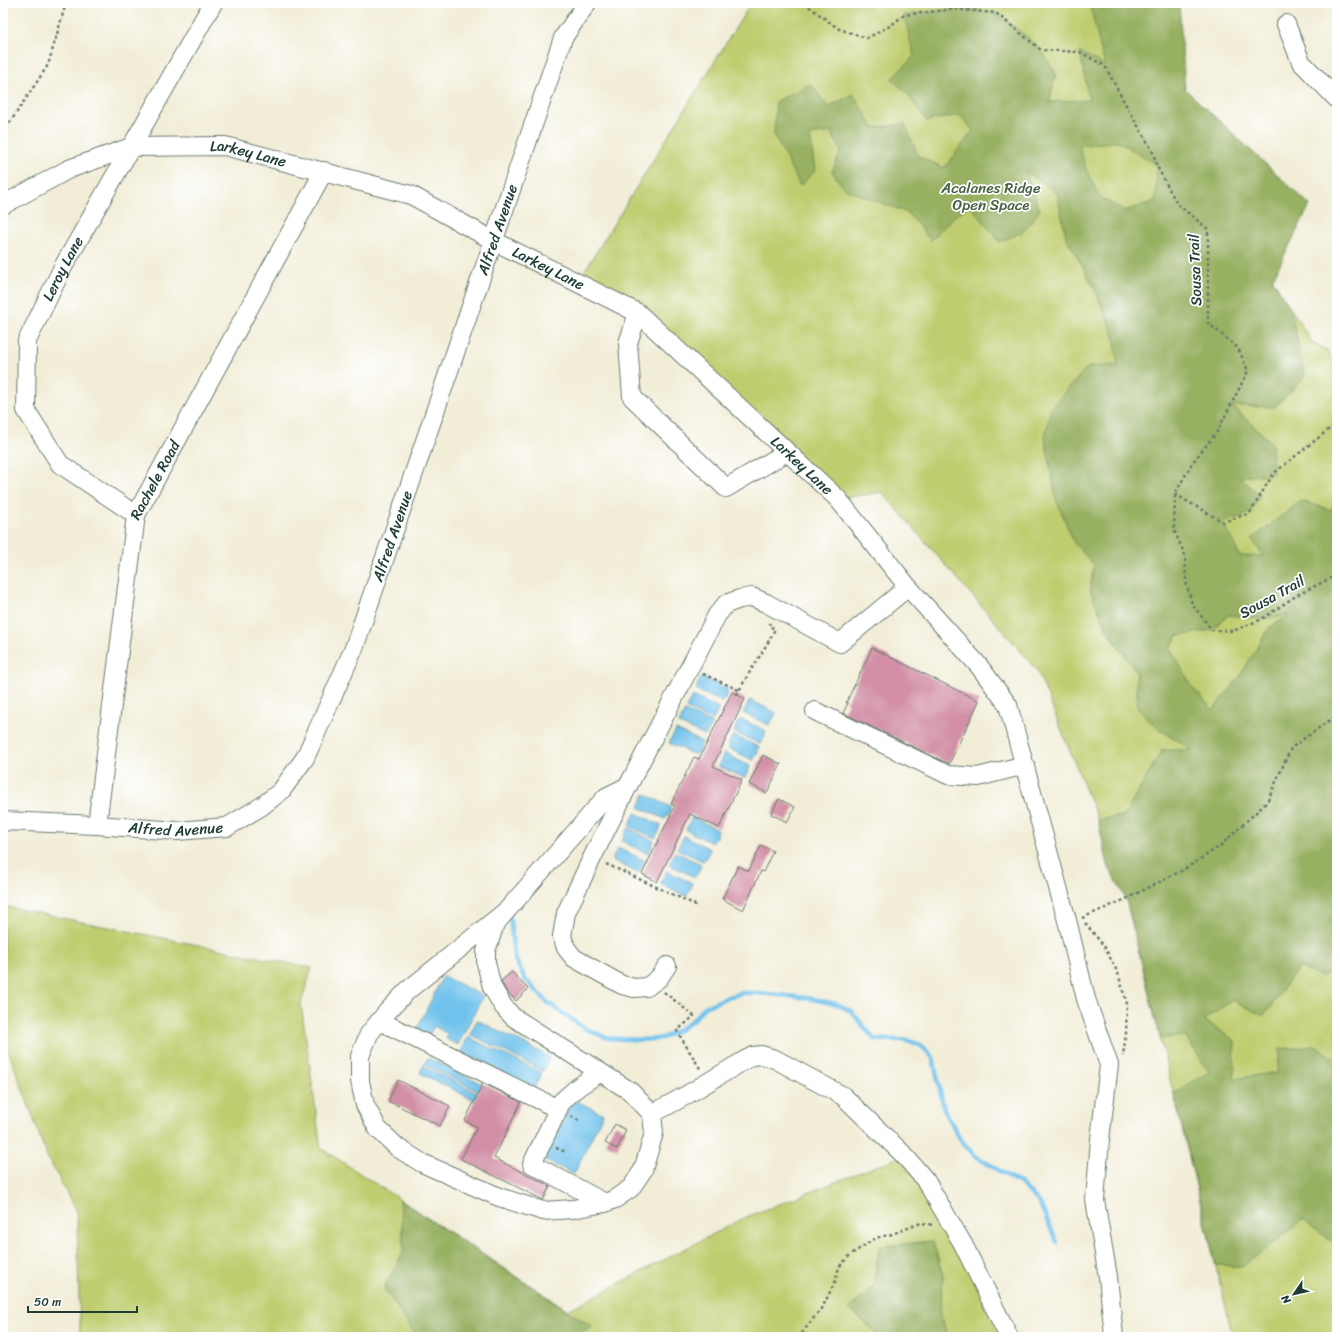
<svg xmlns="http://www.w3.org/2000/svg" width="1340" height="1340" viewBox="0 0 1340 1340" font-family="Sriracha,sans-serif">
  <rect width="100%" height="100%" fill="#fff"/>
  <filter id="ink" filterUnits="userSpaceOnUse"><feTurbulence type="fractalNoise" baseFrequency=".025" numOctaves="2"/><feDisplacementMap in="SourceGraphic" scale="8" xChannelSelector="R" yChannelSelector="G"/><feConvolveMatrix kernelMatrix="1 2 1 2 8 2 1 2 1" color-interpolation-filters="sRGB"/></filter>
  <filter id="wash" filterUnits="userSpaceOnUse"><feTurbulence type="fractalNoise" baseFrequency=".012" numOctaves="4" result="noise"/><feDisplacementMap in="SourceGraphic" scale="16" xChannelSelector="R" yChannelSelector="G"/><feGaussianBlur stdDeviation="0.9" result="paint"/><feColorMatrix in="noise" values="0 0 0 0 0 0 0 0 0 0 0 0 0 0 0 0 0 1.4 0 .05"/><feComposite in="paint" operator="in"/></filter>
  <g filter="url(#wash)">
    <rect width="100%" height="100%" fill="#f1edd7"/>
    <!-- green -->
    <g fill="#bfcd6f" stroke="#6f8552" fill-rule="evenodd">
      <path d="M 751,3 L 1099,3 L 1312,342 L 1326,349 L 1337,368 L 1337,1337 L 1233,1337 L 1126,899 L 1162,752 L 1124,816 L 1098,820 L 1037,670 L 882,492 L 838,499 L 638,313 L 577,283 ZM 1094,565 L 1189,633 L 1177,636 L 1170,648 L 1182,670 L 1138,709 L 1136,671 L 1107,630 L 1090,589 Z"/>
      <polygon points="3,906 312,968 301,1003 321,1148 568,1310 744,1218 904,1155 1009,1337 948,1337 940,1314 943,1276 932,1241 879,1247 874,1287 849,1309 877,1333 872,1337 80,1337 77,1212 47,1156 3,1036"/>
    </g>
    <!-- forest -->
    <g fill="#97b062" stroke="#5b764b" fill-rule="evenodd">
      <path d="M 955,3 L 978,3 L 978,11 L 996,13 L 1026,36 L 1041,50 L 1056,74 L 1049,102 L 1089,100 L 1080,52 L 1105,66 L 1090,6 L 1045,3 L 1179,3 L 1185,89 L 1310,205 L 1272,280 L 1291,310 L 1305,377 L 1275,407 L 1232,406 L 1272,443 L 1273,474 L 1240,477 L 1260,495 L 1250,513 L 1223,523 L 1240,556 L 1263,556 L 1252,539 L 1301,501 L 1331,510 L 1337,501 L 1337,966 L 1321,977 L 1299,967 L 1264,1016 L 1233,1000 L 1204,1020 L 1235,1041 L 1234,1079 L 1277,1072 L 1280,1049 L 1315,1046 L 1337,1059 L 1337,1245 L 1303,1220 L 1242,1267 L 1216,1265 L 1174,1093 L 1209,1072 L 1185,1036 L 1160,1038 L 1126,899 L 1108,866 L 1098,820 L 1124,816 L 1162,750 L 1193,750 L 1156,727 L 1138,709 L 1136,671 L 1107,630 L 1090,589 L 1094,565 L 1074,543 L 1056,499 L 1045,437 L 1051,407 L 1088,367 L 1118,365 L 1114,336 L 1094,287 L 1066,237 L 1057,193 L 1025,171 L 1040,210 L 1024,231 L 1000,242 L 970,205 L 951,219 L 931,241 L 908,213 L 845,189 L 832,172 L 841,151 L 831,132 L 810,135 L 815,171 L 800,186 L 774,134 L 776,101 L 811,84 L 828,107 L 853,94 L 874,128 L 905,124 L 918,156 L 944,168 L 973,131 L 960,115 L 926,121 L 908,94 L 892,79 L 914,56 L 904,15 L 954,9 ZM 1118,141 L 1157,166 L 1155,201 L 1125,211 L 1101,198 L 1087,172 L 1079,146 ZM 1228,615 L 1262,619 L 1289,615 L 1269,628 L 1240,676 L 1213,710 L 1193,688 L 1170,648 L 1177,636 L 1212,630 Z"/>
      <polygon points="400,1200 568,1311 593,1327 570,1337 417,1337 384,1288 404,1251"/>
      <polygon points="933,1241 943,1276 940,1314 948,1337 872,1337 877,1333 849,1309 874,1287 879,1247"/>
    </g>
    <!-- water -->
    <g fill="#70c2ec" stroke="#488090">
      <polygon points="702,677 728,689 726,696 722,702 696,690 698,683"/>
      <polygon points="693,696 719,708 716,715 712,721 686,708"/>
      <polygon points="750,700 776,713 773,719 769,725 743,713"/>
      <polygon points="685,711 711,723 709,730 705,736 679,724"/>
      <polygon points="741,719 766,731 764,738 760,744 734,732 736,725"/>
      <polygon points="676,730 702,742 699,749 695,755 669,743"/>
      <polygon points="733,735 759,747 757,754 753,760 727,748"/>
      <polygon points="724,753 750,766 748,773 744,778 718,766"/>
      <polygon points="645,794 671,807 669,814 665,819 639,807"/>
      <polygon points="635,813 661,825 659,832 655,838 629,826"/>
      <polygon points="692,817 718,830 716,837 712,843 686,830"/>
      <polygon points="628,828 654,841 648,854 622,841"/>
      <polygon points="684,836 710,849 707,856 703,861 677,849"/>
      <polygon points="618,848 644,860 642,867 638,873 612,860"/>
      <polygon points="675,852 701,864 699,871 695,877 669,865"/>
      <polygon points="667,871 692,883 690,890 686,896 660,884"/>
      <polygon points="443,976 483,996 458,1045 446,1039 448,1034 434,1026 428,1037 416,1031"/>
      <polygon points="477,1020 550,1057 543,1071 470,1034"/>
      <polygon points="468,1037 542,1073 534,1088 461,1052"/>
      <polygon points="428,1058 482,1084 478,1091 424,1064"/>
      <polygon points="423,1066 477,1093 474,1100 420,1073"/>
      <polygon points="573,1099 603,1114 574,1174 544,1160"/>
    </g>
    <g fill="none" stroke-linecap="round" stroke-linejoin="round">
      <!-- stream -->
      <path stroke="#70c2ec" stroke-width="4.5" d="M 510,917 L 514,957 L 525,979 L 547,1002 L 584,1028 L 607,1038 L 641,1040 L 655,1039 L 662,1038 L 681,1029 L 695,1018 L 702,1009 L 707,1006 L 728,997 L 742,993 L 758,993 L 807,998 L 837,1004 L 851,1011 L 875,1040 C 900,1040 916,1035 933,1058 L 944,1109 L 960,1139 L 975,1156 L 1021,1184 L 1039,1202 L 1057,1242"/>
    </g>
    <g id="blocks">
      <!-- building -->
      <g fill="#d28fa6">
        <polygon points="872,648 979,701 949,764 843,713 848,703 846,703"/>
        <polygon points="732,692 745,699 713,766 742,780 719,828 690,814 657,882 642,874 675,806 671,804 694,757 699,759"/>
        <polygon points="763,755 781,764 767,793 749,784"/>
        <polygon points="779,799 795,807 787,822 771,814"/>
        <polygon points="761,845 773,851 763,872 761,871 743,910 722,899 738,866 749,871"/>
        <polygon points="512,972 528,989 516,1001 506,991 501,981"/>
        <polygon points="398,1080 450,1106 440,1126 388,1101"/>
        <polygon points="483,1083 521,1102 494,1158 550,1186 543,1200 461,1159 477,1127 465,1121"/>
        <polygon points="615,1124 626,1130 617,1149 605,1143"/>
      </g>
    </g>
  </g>
  <g filter="url(#ink)">
    <use href="#blocks" fill-opacity="0" stroke="#687b6d" stroke-width="1"/>
    <g fill="none" stroke-linecap="round" stroke-linejoin="round">
      <!-- minor casing -->
      <g stroke="#687b6d" stroke-width="20">
        <g id="minor">
          <polyline points="1286,24 1301,62 1337,99"/>
          <path id="s1" d="M 3,205 L 69,169 L 131,147 L 225,146 L 411,195 L 494,241 L 638,313 L 838,499 L 908,587 L 979,666 L 1008,705 L 1068,924 L 1086,999 L 1109,1065 L 1100,1139 L 1095,1200 L 1108,1277 L 1114,1337"/>
          <polyline points="638,313 628,343 632,397 726,488 787,452"/>
          <path id="s2" d="M 136,515 L 60,464 L 26,410 L 27,341 L 63,267 L 213,3"/>
          <polyline points="815,711 948,775 978,777 1025,765"/>
          <path id="s3" d="M 3,821 L 97,825 L 177,831 L 227,827 L 262,806 L 281,791 L 305,758 L 354,648 L 563,38 L 587,3"/>
          <path id="s4" d="M 97,825 L 136,515 L 324,171"/>
          <polyline points="506,911 407,991 387,1012 369,1034 360,1056 360,1081 365,1105 378,1129 398,1148 422,1163 499,1197 543,1211 573,1209 605,1203 615,1199 631,1188 643,1170 654,1133 652,1114 630,1091 513,1017 503,1006 492,987 486,963 486,951 495,924 606,797 628,786"/>
          <polyline points="667,966 659,978 647,987 634,988 622,985 574,958 566,948 562,936 566,913 592,858 628,786 717,615 726,604 740,599 752,597 766,603 840,643 908,587"/>
          <polyline points="380,1021 558,1109"/>
          <polyline points="599,1073 578,1087 562,1101 532,1164 605,1203"/>
          <polyline points="652,1114 685,1096 745,1060 753,1056 762,1055 775,1059 843,1096 904,1155 926,1181 963,1244 1009,1337"/>
        </g>
      </g>
      <!-- path -->
      <g stroke="#687b6d" stroke-width="2.5" stroke-dasharray="3 3" stroke-linecap="butt">
        <polyline points="804,3 839,29 867,38 890,26 904,15 954,9 996,13 1041,50 1080,52 1105,66 1127,107 1152,150 1157,166 1177,204 1208,229 1208,323 1238,348 1248,371 1217,432 1192,463 1175,494 1174,530 1185,555 1186,582 1192,604 1212,630 1233,631 1262,619 1297,595 1337,575"/>
        <polyline points="3,133 48,65 66,3"/>
        <polyline points="1175,494 1223,522 1250,513 1273,474 1337,423"/>
        <polyline points="703,674 739,690"/>
        <path d="M 737,695 C 748,672 764,652 775,629 L 769,626 L 770,623"/>
        <polyline points="606,864 696,905"/>
        <polyline points="1082,918 1126,899 1183,870 1219,847 1267,802 1291,748 1337,715"/>
        <polyline points="1085,923 1104,946 1118,973 1127,1004 1126,1033 1123,1056"/>
        <polyline points="664,992 694,1016 677,1031 701,1070"/>
        <polyline points="571,1116 581,1122"/>
        <polyline points="556,1148 566,1152"/>
        <polyline points="797,1337 802,1333 823,1306 835,1282 839,1267 850,1255 876,1238 892,1234 921,1223 934,1225"/>
      </g>
      <!-- minor -->
      <use href="#minor" stroke="#fff" stroke-width="18"/>
    </g>
  </g>
  <g text-anchor="middle" dominant-baseline="central" stroke-width="3.5" stroke-linejoin="round" paint-order="stroke">
    <!-- street labels -->
    <g font-size="15" fill="#1f3d34" stroke="#fff">
      <text stroke="none"><textPath href="#s1" startOffset="259">Larkey Lane</textPath></text>
      <text stroke="none"><textPath href="#s3" startOffset="893">Alfred Avenue</textPath></text>
      <text stroke="none"><textPath href="#s1" startOffset="583">Larkey Lane</textPath></text>
      <text stroke="none"><textPath href="#s2" startOffset="305">Leroy Lane</textPath></text>
      <text transform="translate(1195 270) rotate(-92)">Sousa Trail</text>
      <text stroke="none"><textPath href="#s1" startOffset="907">Larkey Lane</textPath></text>
      <text stroke="none"><textPath href="#s4" startOffset="352">Rachele Road</textPath></text>
      <text stroke="none"><textPath href="#s3" startOffset="569">Alfred Avenue</textPath></text>
      <text transform="translate(1272 597) rotate(-29)">Sousa Trail</text>
      <text stroke="none"><textPath href="#s3" startOffset="173">Alfred Avenue</textPath></text>
    </g>
    <!-- park labels -->
    <g font-size="15" fill="#476143" stroke="#fff">
      <text x="991" y="188">Acalanes Ridge<tspan x="991" dy="17">Open Space</tspan></text>
    </g>
  </g>
  <!-- margin -->
  <rect width="1340" height="1340" fill="none" stroke="#fff" stroke-width="16"/>
  <!-- north arrow -->
  <g transform="translate(1294 1294) rotate(236)" stroke="#ffffff" stroke-width="3" paint-order="stroke">
  <path d="M0-3L7 15L0 10L-7 15Z" fill="#1f3d34"/>
  <text y="-6" font-size="11" font-weight="bold" text-anchor="middle" fill="#1f3d34">N</text>
  </g>
  <!-- scale -->
  <path d="M28 1306v6h109v-6" fill="none" stroke="#1f3d34" stroke-width="2"/>
  <text x="34" y="1306" font-size="12" fill="#1f3d34" stroke="#ffffff" stroke-width="3" paint-order="stroke">50 m</text>
</svg>
